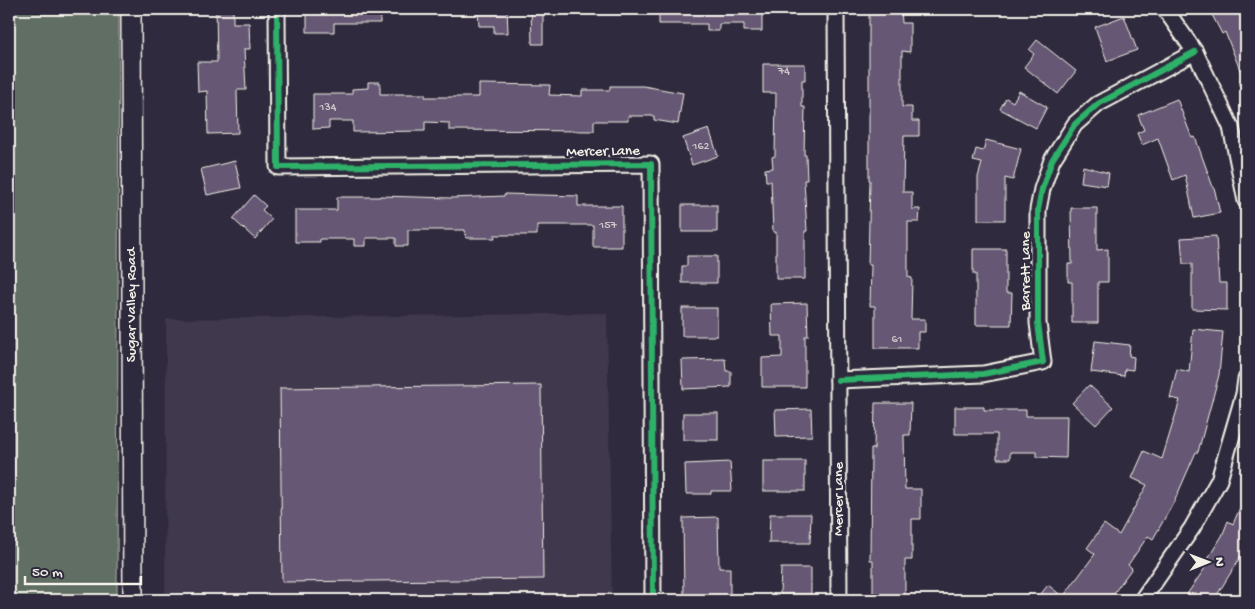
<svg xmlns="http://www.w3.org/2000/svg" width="1255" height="609" viewBox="0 0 1255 609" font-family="'Gochi Hand',sans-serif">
  <rect width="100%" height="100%" fill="#2f2a3d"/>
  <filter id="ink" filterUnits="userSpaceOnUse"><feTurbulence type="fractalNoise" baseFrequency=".02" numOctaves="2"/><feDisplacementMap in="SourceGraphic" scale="10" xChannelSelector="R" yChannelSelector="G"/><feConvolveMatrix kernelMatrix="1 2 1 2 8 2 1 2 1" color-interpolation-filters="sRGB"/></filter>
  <g filter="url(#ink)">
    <!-- built -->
    <polygon fill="#40384e" points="607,313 612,600 165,600 166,319"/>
    <!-- green -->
    <polygon fill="#616e63" stroke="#aab0a6" points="9,9 119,9 117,600 9,600"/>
    <!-- building -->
    <g fill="#665874" stroke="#f4f1e8">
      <polygon points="216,9 233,9 233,23 249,23 250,49 244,49 246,90 237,90 238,133 208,134 207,91 198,92 197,62 217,62"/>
      <polygon points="307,9 380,9 380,23 334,23 334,32 307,32"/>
      <polygon points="478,9 507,9 508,33 494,33 494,26 479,26"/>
      <polygon points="531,9 543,9 543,44 532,44"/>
      <polygon points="659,9 762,9 762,31 744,31 744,24 719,24 719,31 707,31 707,24 659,24"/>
      <polygon points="869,9 901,9 902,23 910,23 910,52 902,51 902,107 912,107 912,121 919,121 919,136 904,136 903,192 912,192 912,209 920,209 919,222 908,222 908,277 912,278 911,319 925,319 925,332 918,332 918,348 875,348 875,306 870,306 871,265 868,265 870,180 869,180"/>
      <polygon points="1209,9 1246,9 1246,85 1225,32 1222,34"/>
      <polygon points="1124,16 1137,50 1107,61 1095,27"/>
      <polygon points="1037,40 1076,71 1058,94 1024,67 1034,54 1029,50"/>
      <polygon points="763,64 805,64 805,80 802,80 802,107 805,107 804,155 806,155 807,180 804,180 807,231 805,231 805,279 776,279 776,232 773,232 771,181 766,181 765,169 773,168 772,157 775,156 776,93 763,93"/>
      <polygon points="368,82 380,82 380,94 425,94 425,97 479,97 479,84 550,85 549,95 582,96 582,90 610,90 610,86 643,86 683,93 678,124 654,120 654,116 628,116 628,121 594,121 594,131 449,130 449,123 425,122 425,131 353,132 353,121 329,121 329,128 313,129 313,94 352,94 352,89 368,88"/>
      <polygon points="1019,91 1047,107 1036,128 1000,109 1006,98 1013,102"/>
      <polygon points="1177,99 1192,138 1195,137 1213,187 1214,187 1220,213 1194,218 1185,175 1173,180 1158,138 1142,145 1137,133 1144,130 1138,115"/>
      <polygon points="709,129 718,156 692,165 683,138"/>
      <polygon points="986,140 1021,149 1013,180 1005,178 1005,220 978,220 978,177 982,163 973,161 976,149 983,151"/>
      <polygon points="235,161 241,188 207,195 201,169"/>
      <polygon points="1083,166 1109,173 1107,186 1081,182"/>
      <polygon points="505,194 578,196 578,206 622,206 622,247 593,247 593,225 537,225 537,235 494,235 495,238 466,238 465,230 408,230 408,246 396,246 396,238 366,238 366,246 354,246 354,239 320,239 320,242 295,242 295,210 337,210 337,197 380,197 380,196 451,198 505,196"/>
      <polygon points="254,195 266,206 262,210 272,219 255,239 233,219"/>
      <rect x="682" y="205" width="35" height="27"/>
      <polygon points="1071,208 1097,208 1097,250 1108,249 1108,282 1098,282 1098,323 1072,323 1072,282 1068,282 1068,264 1072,264"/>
      <polygon points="1216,236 1219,283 1227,283 1227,310 1192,309 1192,264 1183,264 1181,238"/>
      <polygon points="973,249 1006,249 1006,293 1012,293 1011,325 976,325 976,274 973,274"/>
      <polygon points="687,256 717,256 717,283 682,283 682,266 687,266"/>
      <polygon points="807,303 808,336 805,336 805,387 762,387 762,358 782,357 782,336 772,336 771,304"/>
      <rect x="682" y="308" width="35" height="28"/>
      <polygon points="1193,329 1223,332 1219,375 1198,452 1196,452 1175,500 1153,539 1148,536 1128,565 1132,568 1109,600 1036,600 1048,585 1063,597 1095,554 1087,548 1104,524 1119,535 1147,485 1132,478 1144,451 1162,459 1180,400 1170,398 1177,369 1189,372"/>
      <polygon points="1095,341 1130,345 1129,356 1134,357 1133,370 1125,369 1124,376 1091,372"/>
      <polygon points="725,359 726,371 731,371 731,387 683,389 682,360"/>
      <polygon points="541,385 543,579 282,582 280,388"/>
      <polygon points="1089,385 1113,407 1096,425 1072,403"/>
      <polygon points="875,403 911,403 910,435 904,435 905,489 921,489 921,519 912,519 912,560 905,560 905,600 873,600 873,560 870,560 871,449 874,449"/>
      <polygon points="955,407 984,407 984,410 1026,410 1026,416 1067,416 1066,458 1037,457 1037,452 1010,452 1010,459 997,459 997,434 955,434"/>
      <polygon points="811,409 812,436 776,437 775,410"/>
      <rect x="683" y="413" width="35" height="27"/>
      <rect x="763" y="461" width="42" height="30"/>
      <polygon points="730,462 732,491 711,491 711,494 686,494 685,464"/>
      <polygon points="1246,494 1246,548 1214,600 1183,600 1205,568 1203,566 1222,536 1228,521 1233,524"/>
      <polygon points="770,514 811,514 810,543 769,543"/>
      <polygon points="718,517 719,568 730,568 730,598 684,598 683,518"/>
      <polygon points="781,568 811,568 811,594 780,594"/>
    </g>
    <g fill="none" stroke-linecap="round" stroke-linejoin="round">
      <!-- minor casing -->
      <g stroke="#f4f1e8" stroke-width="19">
        <g id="minor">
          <polyline points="277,9 278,167 651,164 653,600"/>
          <polyline points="836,9 839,600"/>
          <polyline points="1165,9 1195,52 1231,127 1246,201"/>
          <polyline points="838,380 983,374 1043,362 1038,323 1038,210 1042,189 1052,160 1075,124 1098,104 1195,52"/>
          <polyline points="1142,600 1192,528 1219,480 1244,394 1246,379"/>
        </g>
      </g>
      <!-- tertiary casing -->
      <g stroke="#f4f1e8" stroke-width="22">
        <polyline id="tertiary" points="131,9 133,600"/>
      </g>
      <!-- minor -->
      <use href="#minor" stroke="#2f2a3d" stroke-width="15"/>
      <!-- tertiary -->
      <use href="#tertiary" stroke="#2f2a3d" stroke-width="19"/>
      <!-- cycleway casing -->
      <g stroke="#2f2a3d" stroke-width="9">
        <g id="cycleway">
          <polyline points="277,9 278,167 651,164 653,600"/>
          <polyline points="838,380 983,374 1043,362 1038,323 1038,210 1042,189 1052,160 1075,124 1098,104 1195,52"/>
        </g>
      </g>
      <!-- cycleway -->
      <use href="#cycleway" stroke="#2db169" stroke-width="6"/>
    </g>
  </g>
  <g text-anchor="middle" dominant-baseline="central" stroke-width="5" stroke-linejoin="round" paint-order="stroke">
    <!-- number labels -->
    <g font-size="12" fill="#d0cbcb">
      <text x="784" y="72">74</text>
      <text x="328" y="108">134</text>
      <text x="701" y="147">162</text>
      <text x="608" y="226">157</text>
      <text x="897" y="340">61</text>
    </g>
    <!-- street labels -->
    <g font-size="15" fill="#f4f1e8" stroke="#2f2a3d">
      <text transform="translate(603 152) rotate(-1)">Mercer Lane</text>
      <text transform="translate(1026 271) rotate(-90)">Barrett Lane</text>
      <text transform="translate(132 305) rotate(-90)">Sugar Valley Road</text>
      <text transform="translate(839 499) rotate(-90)">Mercer Lane</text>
    </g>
  </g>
  <!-- margin -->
  <rect width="1255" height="609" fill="none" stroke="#2f2a3d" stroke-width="30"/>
  <rect x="15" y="15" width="1225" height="579" fill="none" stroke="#f4f1e8" stroke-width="2" filter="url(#ink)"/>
  <!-- north arrow -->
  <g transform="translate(1208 562) rotate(89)" stroke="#2f2a3d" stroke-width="4" paint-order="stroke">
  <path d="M0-4L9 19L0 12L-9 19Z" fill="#f4f1e8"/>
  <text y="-8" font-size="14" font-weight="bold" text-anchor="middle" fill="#f4f1e8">N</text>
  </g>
  <!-- scale -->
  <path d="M25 576v8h116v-8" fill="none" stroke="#f4f1e8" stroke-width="2.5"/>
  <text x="32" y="576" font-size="15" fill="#f4f1e8" stroke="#2f2a3d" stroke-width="4" paint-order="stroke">50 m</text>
</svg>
